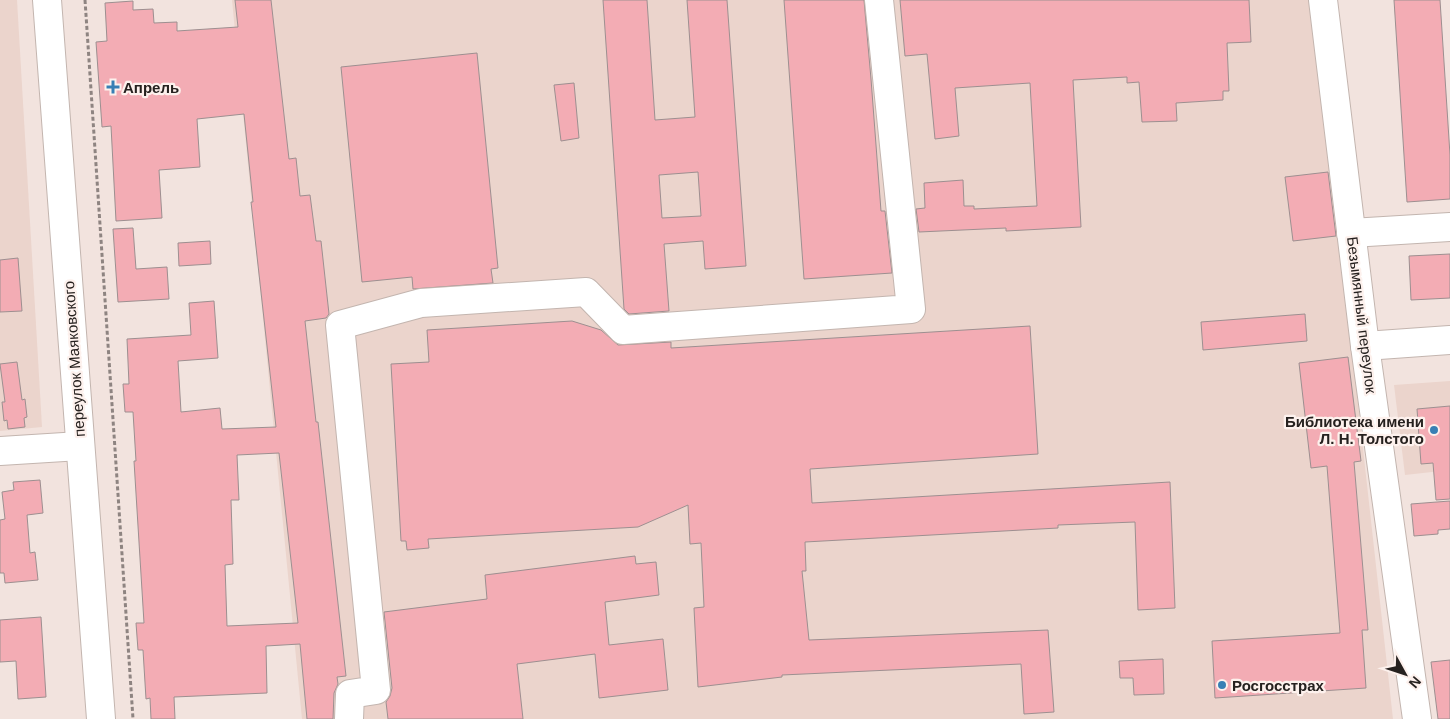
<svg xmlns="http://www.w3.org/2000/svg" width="1450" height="719" viewBox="0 0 1450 719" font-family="Arial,sans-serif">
  <rect width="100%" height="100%" fill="#f2e3de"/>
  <!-- built -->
  <g fill="#ebd4cc">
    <polygon points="0,0 17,0 42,427 0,431"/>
    <polygon points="232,0 1309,0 1332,169 1393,719 302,719"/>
    <polygon points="1450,381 1450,470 1405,475 1394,385"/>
  </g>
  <!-- building -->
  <g fill="#f3acb4" stroke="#9d8f90" fill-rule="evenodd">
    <path d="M 235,0 L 271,0 L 289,159 L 296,158 L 300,196 L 310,195 L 316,241 L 321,241 L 329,314 L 326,318 L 305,321 L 316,422 L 318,422 L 346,676 L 337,677 L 338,684 L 334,693 L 333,719 L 307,719 L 300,644 L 266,646 L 267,693 L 174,697 L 175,719 L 151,719 L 150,698 L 146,699 L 143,650 L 138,650 L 136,623 L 144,623 L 134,461 L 136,461 L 133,412 L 125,412 L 123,384 L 129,384 L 127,339 L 191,335 L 189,303 L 214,301 L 218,358 L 178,361 L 181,412 L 220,408 L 222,429 L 276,427 L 251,202 L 253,202 L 244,114 L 197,119 L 200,167 L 159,170 L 162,218 L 116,221 L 111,126 L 102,127 L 96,42 L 107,41 L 105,3 L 133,1 L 133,10 L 153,9 L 154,23 L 177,22 L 177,31 L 238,27 ZM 279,453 L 298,623 L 227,626 L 225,565 L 233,564 L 231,500 L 239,500 L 237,455 Z"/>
    <path d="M 603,0 L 647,0 L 655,120 L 695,117 L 687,0 L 727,0 L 746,266 L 705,269 L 703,241 L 664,244 L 669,311 L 629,314 L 624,309 ZM 698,172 L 701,216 L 662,218 L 659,175 Z"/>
    <polygon points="784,0 864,0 871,79 881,211 885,211 892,273 804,279"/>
    <polygon points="900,0 1249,0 1251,42 1227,43 1229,91 1223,91 1223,100 1176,103 1177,121 1142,122 1139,82 1127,83 1127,77 1073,80 1081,227 1006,231 1006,228 919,232 916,209 925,208 924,183 963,180 964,206 974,206 974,209 1037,206 1030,83 955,88 959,136 935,139 927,54 905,56"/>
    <polygon points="1394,0 1440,0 1450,155 1450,199 1407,202"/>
    <polygon points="477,53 498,268 491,269 493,283 413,289 412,277 362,282 341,67"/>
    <polygon points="574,83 579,138 561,141 554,85"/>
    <polygon points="1328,172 1336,236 1293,241 1285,177"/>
    <polygon points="133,228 136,269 167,267 169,299 118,302 113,229"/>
    <polygon points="210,241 211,264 179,266 178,243"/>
    <polygon points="1450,254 1450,298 1411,300 1409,256"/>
    <polygon points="18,258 22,311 0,312 0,260"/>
    <polygon points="1305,314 1307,341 1203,350 1201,322"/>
    <polygon points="572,321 601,330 618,345 671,342 671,348 1030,326 1038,454 810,469 812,503 1170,482 1175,608 1138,610 1135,522 1058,525 1058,528 805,542 806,571 802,571 809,640 1048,630 1054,712 1024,714 1021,664 782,675 782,677 698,687 694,608 704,607 701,543 690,544 688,505 638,527 428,539 429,548 407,550 406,541 401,541 391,364 429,362 427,330"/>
    <polygon points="1348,357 1361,461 1354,462 1368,630 1362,630 1366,688 1215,698 1212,641 1340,633 1327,466 1311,468 1299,363"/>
    <polygon points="17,362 22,400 25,399 27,417 24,418 25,427 8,429 7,420 4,421 2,402 5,402 0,364"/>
    <polygon points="1450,406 1450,499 1436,500 1433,463 1421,464 1417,409"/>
    <polygon points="40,480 43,513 27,515 30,553 35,552 38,580 5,583 4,573 0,573 0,520 5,519 2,492 14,490 13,482"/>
    <polygon points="1450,501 1450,529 1438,530 1438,534 1414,536 1411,504"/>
    <polygon points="635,556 636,564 656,562 659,595 605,602 609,645 663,639 668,690 599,698 595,654 517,664 523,719 388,719 386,702 390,696 392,688 384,612 487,599 485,575"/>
    <polygon points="41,617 46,697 18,699 16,661 0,662 0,620"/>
    <polygon points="1163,659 1164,694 1134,695 1133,678 1120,678 1119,661"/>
    <polygon points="1450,660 1450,719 1438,719 1431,662"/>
  </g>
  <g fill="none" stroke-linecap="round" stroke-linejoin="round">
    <!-- minor casing -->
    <g stroke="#c3b5af" stroke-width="30">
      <g id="minor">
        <polyline points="1323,0 1365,346 1417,719"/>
        <polyline points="1351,233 1450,227"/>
        <polyline points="1365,346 1450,340"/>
        <polyline points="0,451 80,446"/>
        <polyline points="349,719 350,694 376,690 340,325 421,303 586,292 623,330 911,309 879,0"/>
      </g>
    </g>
    <!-- major casing -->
    <g stroke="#c3b5af" stroke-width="30">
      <polyline id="major" points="47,0 101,719"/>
    </g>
    <!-- path -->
    <polyline stroke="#8e8481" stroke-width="3" stroke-dasharray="4 2.5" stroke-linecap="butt" points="85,0 133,719"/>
    <!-- minor -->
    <use href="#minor" stroke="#fff" stroke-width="28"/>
    <!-- major -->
    <use href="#major" stroke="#fff" stroke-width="28"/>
  </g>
  <!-- markers -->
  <g fill="#387fb4" stroke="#fdf1ed" stroke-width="2">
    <path d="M110.5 79.5h5v5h5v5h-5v5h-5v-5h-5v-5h5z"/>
    <circle cx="1434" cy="430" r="5"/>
    <circle cx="1222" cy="685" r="5"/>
  </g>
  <g text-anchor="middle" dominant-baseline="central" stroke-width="4.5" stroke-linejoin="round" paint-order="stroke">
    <!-- poi labels -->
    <g font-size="15" font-weight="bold" fill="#26211f" stroke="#fdf1ed" text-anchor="start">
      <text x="123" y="87">Апрель</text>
      <text x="1424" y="421" text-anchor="end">Библиотека имени<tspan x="1424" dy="17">Л. Н. Толстого</tspan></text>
      <text x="1232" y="685">Росгосстрах</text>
    </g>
    <!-- street labels -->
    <g font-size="15" fill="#26211f" stroke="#fdf1ed">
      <text transform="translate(1362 315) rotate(83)">Безымянный переулок</text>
      <text transform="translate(74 359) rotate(-94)">переулок Маяковского</text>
    </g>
  </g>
  <!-- north arrow -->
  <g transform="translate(1405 674) rotate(130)" stroke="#fdf1ed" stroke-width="4" paint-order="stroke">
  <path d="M0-4L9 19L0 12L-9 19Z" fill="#26211f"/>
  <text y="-8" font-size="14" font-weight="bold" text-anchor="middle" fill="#26211f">N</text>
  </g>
</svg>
